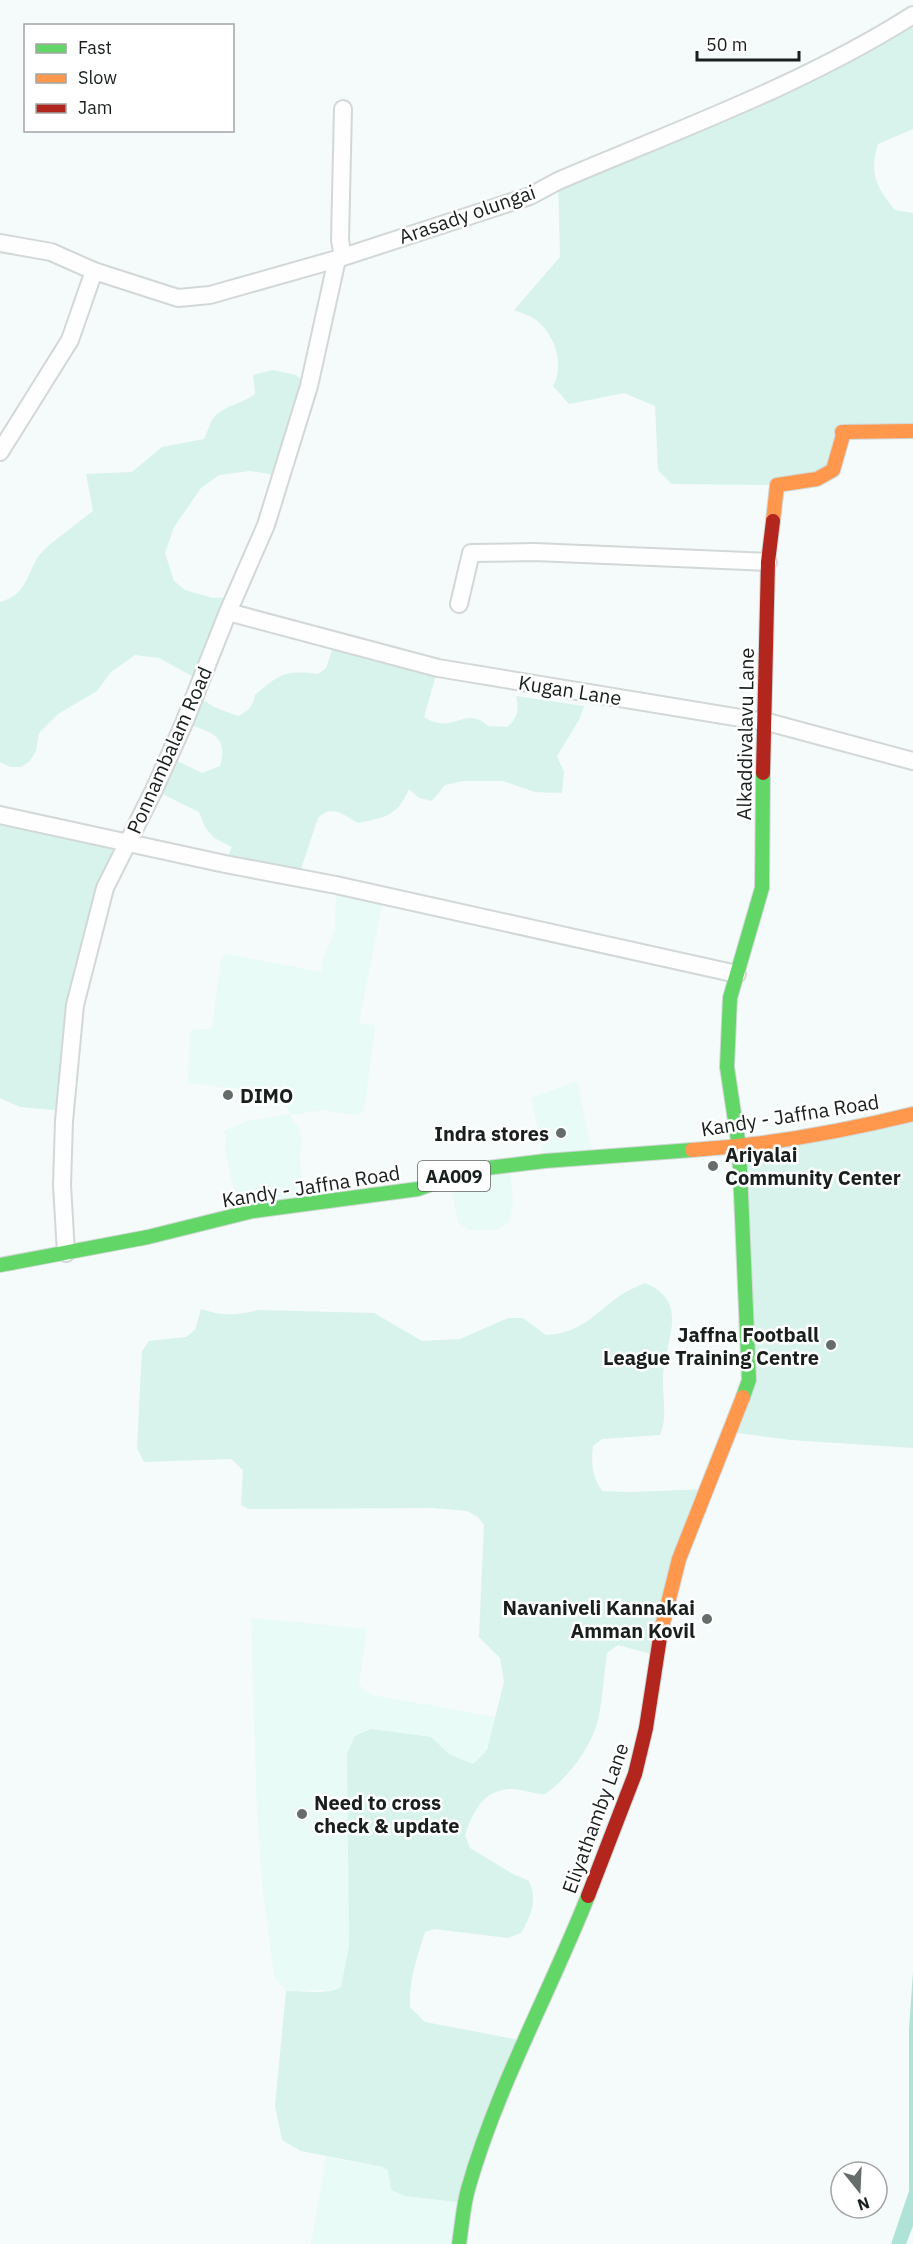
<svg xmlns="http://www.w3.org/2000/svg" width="913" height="2244" viewBox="0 0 913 2244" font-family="'IBM Plex Sans',sans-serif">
  <rect width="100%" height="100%" fill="#f5fbfa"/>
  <!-- built -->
  <g fill="#e8fbf6">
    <polygon points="336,885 384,897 359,1023 374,1025 375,1029 364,1111 357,1115 321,1110 290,1115 300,1130 302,1142 300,1155 302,1196 239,1215 225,1149 226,1137 224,1131 248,1121 290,1114 282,1098 270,1092 188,1083 190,1033 193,1029 212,1029 221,958 227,954 321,972 324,956 335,931"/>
    <polygon points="577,1081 593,1158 545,1161 531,1098"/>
    <polygon points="510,1171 513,1202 509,1223 495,1230 469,1230 458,1223 449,1178"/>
    <polygon points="251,1618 367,1629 359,1685 371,1695 496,1717 487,1750 473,1764 449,1754 431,1737 349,1900 349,1946 346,1968 341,1987 336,1990 286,1991 274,1976 262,1883 257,1813"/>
    <polygon points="326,2157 383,2167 388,2170 391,2190 465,2203 459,2244 311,2244"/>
  </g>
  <!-- green -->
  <g fill="#d7f3ec">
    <path d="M 913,15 L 913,129 L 878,144 C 869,173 876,187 895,210 L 913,213 L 913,431 L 843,432 L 833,470 L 777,485 L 672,484 L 658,470 L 655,406 L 624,393 L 569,404 L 553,386 C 565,365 555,334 536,320 C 530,315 521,313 514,310 L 560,257 L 558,181 L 743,102 Z"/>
    <path d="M 273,370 L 296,375 L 309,386 L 279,484 L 270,474 L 250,471 L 219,475 L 201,488 L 174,527 L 165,553 L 174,581 L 185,590 L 213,598 L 235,597 L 201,681 L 159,658 L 135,655 L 111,672 L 97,691 L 58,714 L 39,733 L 36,751 L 30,761 L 21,767 L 10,767 L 0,762 L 0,602 C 31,594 26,567 44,550 C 59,536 77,524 93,511 L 86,474 L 132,472 L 162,447 L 204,439 C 207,433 209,426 212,420 C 221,406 242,404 255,394 L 253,375 Z"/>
    <path d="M 335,641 L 438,668 L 424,717 C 453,736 465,704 488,726 L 507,727 C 518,718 519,709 516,696 L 584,706 L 579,720 L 557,756 L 564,772 L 562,793 L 535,792 L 503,781 L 463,781 L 445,785 L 432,801 L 419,798 L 409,789 C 397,817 385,817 358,823 C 344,815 332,804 318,818 L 298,878 L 225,864 L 232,847 L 214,838 L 205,827 L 199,812 L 154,790 L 169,757 L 202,773 L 220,766 C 229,734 210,732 184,723 L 195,695 L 214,707 L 238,716 C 248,711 253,707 255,695 C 280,674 285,670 318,674 L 326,668 Z"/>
    <polygon points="0,815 127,843 75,1005 64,1111 20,1107 0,1098"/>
    <polygon points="913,1114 913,1448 791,1440 729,1432 741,1406 739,1147"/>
    <path d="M 645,1283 C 691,1302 665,1340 663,1376 C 662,1394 668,1418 660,1435 L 602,1439 L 593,1446 C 591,1464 592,1476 602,1491 L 631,1492 L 706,1489 L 658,1656 L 618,1645 L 607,1653 C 604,1674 602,1709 596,1727 C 588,1751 566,1780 545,1794 C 533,1794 520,1788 508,1789 C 481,1792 473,1813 465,1835 L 470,1848 L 513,1874 L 529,1881 C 538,1901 531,1915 521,1933 L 508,1938 L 434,1929 L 425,1932 C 417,1957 409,1980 410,2007 L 425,2022 L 525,2041 L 465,2203 L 405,2196 L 391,2190 L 388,2170 L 383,2167 L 301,2151 L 282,2140 L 275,2106 L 286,1991 C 301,1991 330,1995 341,1987 L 349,1946 L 347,1754 L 355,1736 L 371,1729 L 431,1737 L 449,1754 L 473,1764 L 487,1750 L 504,1682 L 500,1658 L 479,1637 L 484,1525 L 478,1517 L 467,1511 L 433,1508 L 249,1509 L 241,1505 L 243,1470 L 231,1459 L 144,1462 L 137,1448 L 142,1351 L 149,1341 L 186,1337 L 195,1330 L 201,1309 C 220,1316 238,1316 258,1310 L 374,1313 L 422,1341 L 460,1339 L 508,1318 L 523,1318 L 546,1335 C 584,1333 595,1312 624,1293 C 631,1289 638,1286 645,1283 Z"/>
  </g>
  <!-- water -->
  <polygon fill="#afe3d7" points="913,1972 913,2226 906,2244 891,2244 909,2191 909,2029"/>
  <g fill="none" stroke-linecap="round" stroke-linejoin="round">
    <!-- street casing -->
    <g stroke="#d2d8d7" stroke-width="20">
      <g id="street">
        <polyline points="343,109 340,240 343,256"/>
        <path d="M 0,243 L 51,252 L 94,271 L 178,298 L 210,295 L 337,259 L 530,196 L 558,181 C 677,130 803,85 913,15"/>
        <polyline points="0,452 70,340 94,271"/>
        <polyline points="459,604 471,553 535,552 768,562"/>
        <polyline points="228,612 438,668 771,723 913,761"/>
        <polyline points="0,815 225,864 336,885 737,974"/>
        <polyline points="66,1253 62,1185 64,1121 75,1005 105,888 154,790 184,723 228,612 266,525 309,386 337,259"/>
      </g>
    </g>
    <!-- fast casing -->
    <g stroke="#d2d8d7" stroke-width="16">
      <g id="fast">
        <polyline points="0,1265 148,1237 253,1211 418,1189 471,1170 545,1161 692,1150"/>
        <polyline points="743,1397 749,1380 739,1147 727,1067 730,998 762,888 763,773"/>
        <path d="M 459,2244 C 462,2226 463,2207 468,2189 C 497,2087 549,1994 588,1896"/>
      </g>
    </g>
    <!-- slow casing -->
    <g stroke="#d2d8d7" stroke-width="16">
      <g id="slow">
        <polyline points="773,521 777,485 817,479 833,470 843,435 842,432 913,431"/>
        <path d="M 692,1150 C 767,1145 840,1132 913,1114"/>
        <polyline points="661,1631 679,1559 743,1397"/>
      </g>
    </g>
    <!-- jam casing -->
    <g stroke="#d2d8d7" stroke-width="16">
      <g id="jam">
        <polyline points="763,773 768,562 773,521"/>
        <polyline points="588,1896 635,1774 646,1728 661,1631"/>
      </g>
    </g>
    <!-- street -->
    <use href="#street" stroke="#fefefe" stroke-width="16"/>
    <!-- fast -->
    <use href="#fast" stroke="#63d668" stroke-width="14"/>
    <!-- slow -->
    <use href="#slow" stroke="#ff974d" stroke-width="14"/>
    <!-- jam -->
    <use href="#jam" stroke="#b3261e" stroke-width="14"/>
  </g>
  <!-- markers -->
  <g fill="#656c6a" stroke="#fff" stroke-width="2">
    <circle cx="228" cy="1095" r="6"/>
    <circle cx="561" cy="1133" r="6"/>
    <circle cx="713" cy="1166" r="6"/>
    <circle cx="831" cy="1345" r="6"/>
    <circle cx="707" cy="1619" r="6"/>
    <circle cx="302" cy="1814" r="6"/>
  </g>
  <g text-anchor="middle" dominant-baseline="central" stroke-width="5" stroke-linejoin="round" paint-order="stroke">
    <!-- shield labels -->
    <rect fill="#fff" stroke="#5d6261" stroke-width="1.5" x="418" y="1161" width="72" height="30" rx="4.5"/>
    <g font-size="18" font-weight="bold" fill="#181f1d">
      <text x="454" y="1176">AA009</text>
    </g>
    <!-- street labels -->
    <g font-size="20" fill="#181f1d" stroke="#fff">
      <text transform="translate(467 214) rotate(-19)">Arasady olungai</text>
      <text transform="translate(570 690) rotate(9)">Kugan Lane</text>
      <text transform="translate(745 734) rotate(-89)">Alkaddivalavu Lane</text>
      <text transform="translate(169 750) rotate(-66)">Ponnambalam Road</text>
      <text transform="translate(790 1115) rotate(-9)">Kandy - Jaffna Road</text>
      <text transform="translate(311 1186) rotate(-9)">Kandy - Jaffna Road</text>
      <text transform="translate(595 1818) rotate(-70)">Eliyathamby Lane</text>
    </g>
    <!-- poi labels -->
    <g font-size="20" font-weight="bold" fill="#181f1d" stroke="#fff" text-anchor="start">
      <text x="240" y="1095">DIMO</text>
      <text x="549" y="1133" text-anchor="end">Indra stores</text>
      <text x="725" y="1154">Ariyalai<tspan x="725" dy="23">Community Center</tspan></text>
      <text x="819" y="1334" text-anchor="end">Jaffna Football<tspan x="819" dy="23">League Training Centre</tspan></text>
      <text x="695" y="1607" text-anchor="end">Navaniveli Kannakai<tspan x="695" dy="23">Amman Kovil</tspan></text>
      <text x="314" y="1802">Need to cross<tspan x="314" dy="23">check &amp; update</tspan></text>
    </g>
  </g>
  <!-- legend -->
  <rect x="24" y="24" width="210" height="108" fill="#ffffff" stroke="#a3a5a5" stroke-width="1.5"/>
  <rect x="36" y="44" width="30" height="9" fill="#63d668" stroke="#a3a5a5" stroke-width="1.5"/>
  <text x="78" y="54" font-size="18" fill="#181f1d">Fast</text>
  <rect x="36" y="74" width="30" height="9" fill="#ff974d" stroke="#a3a5a5" stroke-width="1.5"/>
  <text x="78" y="84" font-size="18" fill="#181f1d">Slow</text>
  <rect x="36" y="104" width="30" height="9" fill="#b3261e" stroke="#a3a5a5" stroke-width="1.5"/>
  <text x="78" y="114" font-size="18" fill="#181f1d">Jam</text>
  <!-- north arrow -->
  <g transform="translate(859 2190) rotate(162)"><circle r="28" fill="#ffffff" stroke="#a3a5a5" stroke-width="1.5"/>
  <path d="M0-4.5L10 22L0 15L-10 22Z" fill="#656c6a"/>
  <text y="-9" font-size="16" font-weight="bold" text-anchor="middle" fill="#181f1d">N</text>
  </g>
  <!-- scale -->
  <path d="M697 51v9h102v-9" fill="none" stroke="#181f1d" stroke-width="3"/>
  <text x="706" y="51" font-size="18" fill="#181f1d" stroke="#ffffff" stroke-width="4.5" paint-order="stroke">50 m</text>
</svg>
